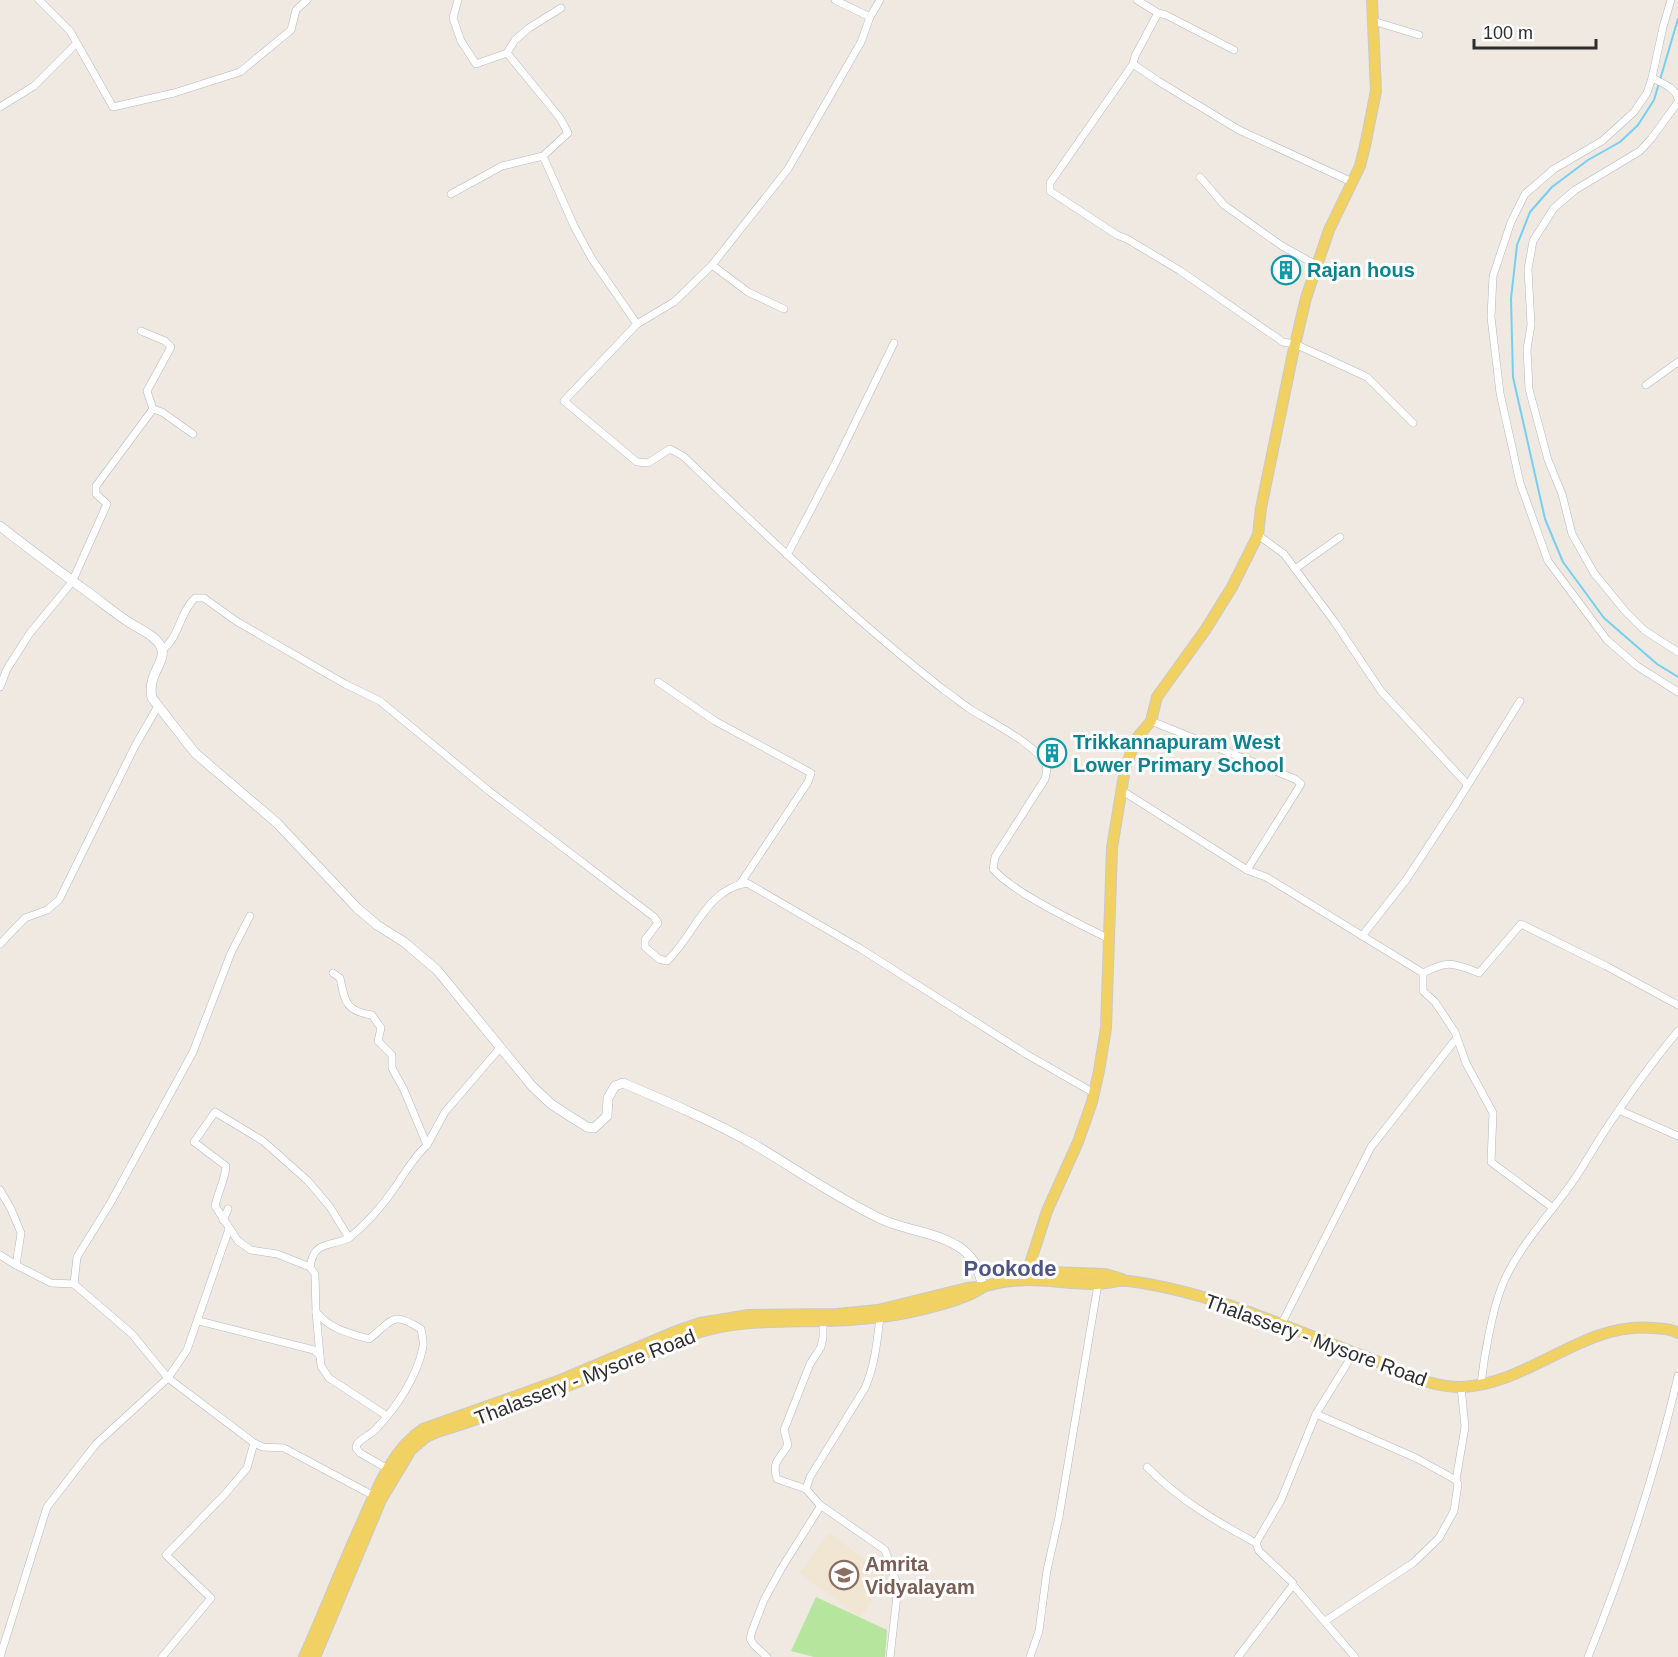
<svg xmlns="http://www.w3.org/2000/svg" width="1678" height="1657" viewBox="0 0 1678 1657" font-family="Arial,sans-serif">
  <rect width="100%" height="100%" fill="#efe9e1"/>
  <!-- education -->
  <polygon fill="#f0e6d1" points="829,1533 889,1577 860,1617 800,1573"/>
  <!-- green -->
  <polygon fill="#b6e59e" points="816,1597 887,1630 885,1657 814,1657 791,1651"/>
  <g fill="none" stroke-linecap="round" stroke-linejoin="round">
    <!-- stream -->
    <polyline stroke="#75cff0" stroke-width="2" points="1678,19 1654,100 1638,125 1620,142 1588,160 1552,187 1530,212 1517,245 1511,299 1513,377 1545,519 1563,562 1604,618 1657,664 1678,677"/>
    <!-- minor casing -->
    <g stroke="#b4b7c1" stroke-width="8">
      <g id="minor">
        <polyline points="39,0 70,31 113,107 174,93 240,72 291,30 296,10 307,0"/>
        <polyline points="458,0 453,18 461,41 476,64 507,53 515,40 529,28 561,8"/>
        <polyline points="835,0 870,17"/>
        <path d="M 880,0 L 870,17 L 861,42 L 788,169 L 712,265 L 674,302 L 637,324 L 564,401 L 637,462 L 648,463 L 670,449 L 683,456 C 768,537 852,618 944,690 C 953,696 961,703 970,709 C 987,720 1039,746 1046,765 C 1048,770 1046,774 1045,779 L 995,857 L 993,869 C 1015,894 1078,923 1109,939"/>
        <polyline points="1137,0 1158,13 1166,15 1234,50"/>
        <polyline points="1671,0 1663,27 1652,78 1647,93 1634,112 1602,141 1554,169 1525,194 1511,222 1493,276 1491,317 1500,393 1520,483 1548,561 1607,640 1637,666 1678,692"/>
        <polyline points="1158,13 1135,56 1133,64 1050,183 1050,191 1117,235 1127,239 1179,270 1283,342 1295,344 1367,377 1413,423"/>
        <polyline points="1373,21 1419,35"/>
        <polyline points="1133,64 1158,81 1239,130 1352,182"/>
        <path d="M 1652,78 C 1662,83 1676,88 1678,99"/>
        <polyline points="1678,102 1651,139 1640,151 1575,190 1554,208 1533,241 1528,269 1531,325 1527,349 1529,389 1548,460 1562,494 1572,534 1594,573 1625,611 1644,630 1678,652"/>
        <polyline points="0,107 34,86 76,44"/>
        <polyline points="543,156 574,226 592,259 637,324"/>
        <polyline points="1200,177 1224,205 1282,246 1318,266"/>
        <polyline points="451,194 502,166 543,156 568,133 560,118 507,53"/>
        <polyline points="712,265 748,292 784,309"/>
        <polyline points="141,331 165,341 171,347 147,391 153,409"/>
        <polyline points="1646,385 1678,362"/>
        <polyline points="153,409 162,412 193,434"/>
        <polyline points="1258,535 1284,554 1334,621 1381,691 1467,784"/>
        <polyline points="787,555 835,464 894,343"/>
        <polyline points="1295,569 1340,537"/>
        <path d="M 162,650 C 180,637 179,613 195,598 L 204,598 L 236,621 L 345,684 L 380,701 L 489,791 L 654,917 L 658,923 L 645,940 L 645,947 L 659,959 L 667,961 C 694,936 706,889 747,883 L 861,949 L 1026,1054 L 1094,1093"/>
        <polyline points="658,682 715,721 811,773 808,782 740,884"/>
        <polyline points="0,687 7,669 30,633 72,582 107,504 96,494 96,486 153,409"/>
        <polyline points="1151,721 1295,779 1301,784 1247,870"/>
        <path d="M 1121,790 L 1247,870 L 1266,877 L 1423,973 C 1449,960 1453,963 1479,973 L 1521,924 L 1606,966 L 1678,1005"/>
        <polyline points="250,916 231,953 193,1052 111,1202 77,1257 74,1284 132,1334 168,1378 254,1443 263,1447 284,1448 374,1496"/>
        <polyline points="1362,936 1406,880 1456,804 1520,701"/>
        <polyline points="0,944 25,918 47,910 59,900 135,746 158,706"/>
        <path d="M 333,973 L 340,978 C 345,1001 345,1011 372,1015 L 381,1028 L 378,1041 L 392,1055 L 392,1068 L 404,1090 L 427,1145 C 414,1157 406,1171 396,1186 C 383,1205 368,1223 349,1238 L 330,1207 L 308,1181 L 263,1141 L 215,1112 L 194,1142 L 226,1166 C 225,1180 218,1192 215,1206 L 238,1241 L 251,1250 L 277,1254 L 310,1267 L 315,1274 L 316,1312 C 330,1329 348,1333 369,1339 C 393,1321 391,1310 421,1329 C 422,1335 424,1341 423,1347 C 417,1377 396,1408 376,1429 C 370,1435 362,1438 357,1444 L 356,1448 L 360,1453 L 388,1469"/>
        <polyline points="1423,973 1423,991 1435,1002 1455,1032 1466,1063 1493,1113 1491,1162 1553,1208"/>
        <polyline points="1619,1110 1678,1136"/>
        <polyline points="427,1145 445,1112 500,1048"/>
        <polyline points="0,1190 11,1209 21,1233 16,1265 51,1283 74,1284"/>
        <polyline points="223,1220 228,1209"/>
        <polyline points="0,1255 16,1265"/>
        <path d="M 310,1267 C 314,1240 330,1247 349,1238"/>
        <polyline points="316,1312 320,1356"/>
        <polyline points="199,1321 314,1350 320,1356 321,1366 329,1378 387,1416"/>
        <polyline points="1282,1323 1371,1147 1456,1039"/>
        <path d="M 1481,1384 C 1484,1357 1492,1311 1502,1286 C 1517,1248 1548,1217 1571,1184 C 1584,1166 1595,1145 1608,1126 C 1630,1093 1653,1061 1678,1031"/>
        <polyline points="1316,1414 1416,1458 1456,1480"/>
        <path d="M 1147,1467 C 1178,1499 1217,1522 1256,1543"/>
        <path d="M 806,1489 L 777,1479 C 771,1461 781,1458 788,1445 L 784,1430 L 810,1364 L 821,1347 L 823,1337 L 823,1321"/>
        <polyline points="820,1505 885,1550 898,1587 890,1657"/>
        <polyline points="1293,1585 1355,1657"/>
        <polyline points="1325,1621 1413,1563 1439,1538 1454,1511 1458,1484 1456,1480 1465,1427 1461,1387"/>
        <polyline points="0,1657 47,1507 96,1444 168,1378 187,1350 229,1229"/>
        <polyline points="162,1657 211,1598 166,1555 226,1493 247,1468 254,1443"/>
        <path d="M 767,1657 L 754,1645 L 750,1639 L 752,1631 L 764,1600 L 781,1569 L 820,1507 L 820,1505 L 806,1489 L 810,1477 L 865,1388 C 875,1365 877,1342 880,1317"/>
        <polyline points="1030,1657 1039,1631 1047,1570 1059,1517 1098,1284"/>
        <polyline points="1238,1657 1293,1585 1293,1583 1259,1551 1256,1543 1281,1500 1316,1414 1353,1354"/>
        <path d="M 1588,1657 C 1625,1566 1656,1471 1678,1376"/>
      </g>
    </g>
    <!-- tertiary casing -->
    <g stroke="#b4b7c1" stroke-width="10">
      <path id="tertiary" d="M 0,526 C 29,549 59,571 89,593 C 103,603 116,614 130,623 C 141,630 158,636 162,650 C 165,663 147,675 152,698 L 195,753 L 277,823 L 357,908 L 377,925 L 404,942 L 437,970 L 532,1086 L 551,1104 L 571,1117 L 587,1127 L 594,1128 L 607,1116 L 608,1098 L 615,1086 L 623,1083 C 668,1102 713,1121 755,1145 C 797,1170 837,1198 881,1219 C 906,1231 939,1232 962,1249 C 976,1260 979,1271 983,1287"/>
    </g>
    <!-- primary casing -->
    <g stroke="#c9c9c9" stroke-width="12">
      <g id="primary">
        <polyline points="1025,1279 1047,1211 1078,1142 1092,1102 1099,1071 1106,1028 1112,848 1125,769 1136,739 1151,721 1157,697 1206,629 1232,587 1258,535 1261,508 1293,353 1306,298 1329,230 1360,166 1365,146 1376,91 1372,0"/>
        <polyline points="1026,1279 1039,1273 1048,1272 1105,1274 1122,1279"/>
        <path d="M 304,1657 C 323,1615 340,1571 359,1529 C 375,1494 390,1451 423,1429 L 558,1381 L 674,1332 L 700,1323 L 749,1315 L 837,1314 L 878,1310 L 967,1288 L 979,1287"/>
        <path d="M 315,1657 L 381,1500 L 411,1450 L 426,1437 L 437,1432 C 489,1416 540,1397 591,1377 C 631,1361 669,1339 712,1329 C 750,1320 789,1322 828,1321 C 855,1320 880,1318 906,1313 C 926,1309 950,1303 969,1295 C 975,1293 980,1288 986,1286 C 1025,1274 1057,1284 1096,1284 C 1107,1284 1118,1280 1128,1281 C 1215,1292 1295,1331 1376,1361 C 1404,1372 1430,1388 1462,1387 C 1530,1384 1584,1321 1653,1328 C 1662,1329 1670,1328 1678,1333"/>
      </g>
    </g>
    <!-- minor -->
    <use href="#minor" stroke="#fff" stroke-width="7"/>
    <!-- tertiary -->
    <use href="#tertiary" stroke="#fff" stroke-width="9"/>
    <!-- primary -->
    <use href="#primary" stroke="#f2d163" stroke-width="10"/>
  </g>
  <!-- icons -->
  <defs>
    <g id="building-ring" transform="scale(1.5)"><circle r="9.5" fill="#fff" stroke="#0f9aa8" stroke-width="1.5"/><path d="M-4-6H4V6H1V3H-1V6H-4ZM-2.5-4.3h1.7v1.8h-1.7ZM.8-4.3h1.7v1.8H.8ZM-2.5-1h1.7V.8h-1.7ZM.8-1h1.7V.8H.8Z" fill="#0f9aa8"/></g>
    <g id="school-ring" transform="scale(1.5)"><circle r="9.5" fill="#fff" stroke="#8d6e63" stroke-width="1.5"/><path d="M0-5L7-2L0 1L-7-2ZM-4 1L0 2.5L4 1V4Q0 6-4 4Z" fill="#8d6e63"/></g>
  </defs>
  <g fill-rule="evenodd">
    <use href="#building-ring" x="1286" y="270"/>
    <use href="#building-ring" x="1052" y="753"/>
    <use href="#school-ring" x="844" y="1575"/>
  </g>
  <g text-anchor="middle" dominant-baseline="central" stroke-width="6" stroke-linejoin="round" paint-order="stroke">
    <!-- culture labels -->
    <g font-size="20" font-weight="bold" fill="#0d838f" stroke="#fff" text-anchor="start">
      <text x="1307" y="270">Rajan hous</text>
      <text x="1073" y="742">Trikkannapuram West<tspan x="1073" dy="23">Lower Primary School</tspan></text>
    </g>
    <!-- street labels -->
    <g font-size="20" fill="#2e2e2e" stroke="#fff">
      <text transform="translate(1316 1340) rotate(20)">Thalassery - Mysore Road</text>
      <text transform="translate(585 1377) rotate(-21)">Thalassery - Mysore Road</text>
    </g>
    <!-- education labels -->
    <g font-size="20" font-weight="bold" fill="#785e54" stroke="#fff" text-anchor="start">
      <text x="865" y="1564">Amrita<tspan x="865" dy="23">Vidyalayam</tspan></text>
    </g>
    <!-- quarter labels -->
    <g font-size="22" font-weight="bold" fill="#4d5680" stroke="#fff">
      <text x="1010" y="1268">Pookode</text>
    </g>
  </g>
  <!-- scale -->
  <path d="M1474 39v9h122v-9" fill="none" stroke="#2e2e2e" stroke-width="3"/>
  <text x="1483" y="39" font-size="18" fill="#2e2e2e" stroke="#ffffff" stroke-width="4.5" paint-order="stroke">100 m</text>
</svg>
